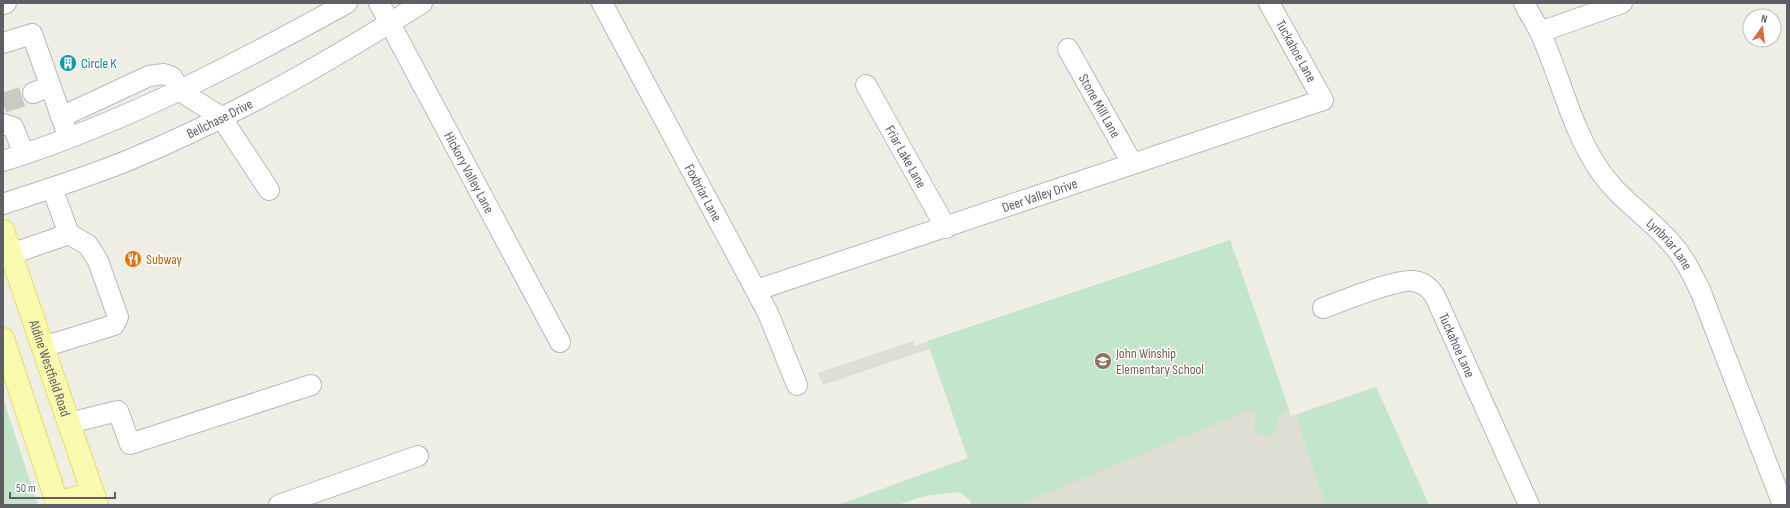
<svg xmlns="http://www.w3.org/2000/svg" width="1790" height="508" viewBox="0 0 1790 508" font-family="'Sofia Sans Condensed',sans-serif">
  <rect width="100%" height="100%" fill="#eeeee5"/>
  <!-- education -->
  <polygon fill="#deded3" points="1230,240 1291,416 1376,387 1429,505 984,505 930,349 823,385 818,373 913,341 914,346"/>
  <!-- green -->
  <g fill="#c3e5ca">
    <polygon points="1230,240 1289,409 1279,417 1274,435 1253,434 1256,414 1247,411 1018,505 971,505 970,500 959,492 925,496 897,505 837,505 968,458 927,341"/>
    <polygon points="1376,387 1429,505 1366,505 1352,502 1340,505 1327,505 1325,503 1296,415"/>
    <polygon points="3,398 38,505 3,505"/>
  </g>
  <g fill="none" stroke-linecap="round" stroke-linejoin="round">
    <!-- minor-tunnel -->
    <polyline stroke="#cacac5" stroke-width="20" stroke-dasharray="20 10" stroke-linecap="butt" points="3,103 33,93"/>
    <!-- minor casing -->
    <g stroke="#b7b9be" stroke-width="22">
      <g id="minor">
        <path id="s1" d="M 379,3 L 560,342"/>
        <path id="s2" d="M 602,3 L 768,313 L 797,385"/>
        <path id="s3" d="M 1524,3 C 1529,13 1535,22 1540,32 C 1561,78 1571,129 1600,171 C 1620,200 1650,218 1672,244 C 1684,257 1692,274 1700,290 L 1783,505"/>
        <polyline points="3,4 6,3"/>
        <polyline points="1540,32 1622,3"/>
        <polyline points="3,43 32,34 66,130"/>
        <path id="s4" d="M 1068,49 L 1132,163"/>
        <path id="s5" d="M 866,85 L 946,228"/>
        <polyline points="33,93 50,86"/>
        <polyline points="61,117 149,76 164,74 172,77 180,91 221,117 269,190"/>
        <polyline points="3,124 13,127 24,154"/>
        <path d="M 3,161 C 124,123 236,64 347,3"/>
        <path id="s6" d="M 3,204 C 45,190 88,177 129,160 C 231,118 328,62 422,3"/>
        <polyline points="11,254 69,234 52,188"/>
        <path id="s7" d="M 757,290 C 946,228 1134,162 1323,100 L 1269,3"/>
        <path id="s8" d="M 1323,308 C 1343,301 1395,279 1413,281 C 1424,282 1430,288 1435,296 L 1529,505"/>
        <polyline points="43,347 114,325 118,317 98,261 88,245 69,234"/>
        <polyline points="69,423 118,411 130,444 311,385"/>
        <polyline points="279,505 418,456"/>
      </g>
    </g>
    <!-- major casing -->
    <g stroke="#eadf63" stroke-width="24">
      <g id="major">
        <path id="s9" d="M 3,231 L 97,505"/>
        <polyline points="3,339 58,505"/>
        <polyline points="57,503 93,493"/>
      </g>
    </g>
    <!-- minor -->
    <use href="#minor" stroke="#fff" stroke-width="20"/>
    <!-- major -->
    <use href="#major" stroke="#f8fbae" stroke-width="22"/>
  </g>
  <!-- icons -->
  <defs>
    <g id="building-disc" transform="scale(0.9)"><circle r="9.5" fill="#0f9aa8" stroke="#fff"/><path d="M-4-6H4V6H1V3H-1V6H-4ZM-2.5-4.3h1.7v1.8h-1.7ZM.8-4.3h1.7v1.8H.8ZM-2.5-1h1.7V.8h-1.7ZM.8-1h1.7V.8H.8Z" fill="#fff"/></g>
    <g id="restaurant-disc" transform="scale(0.9)"><circle r="9.5" fill="#e8710a" stroke="#fff"/><path d="M-5-6h1v4h1v-4h1v4h1v-4h1v5L-1.5 .5V6h-2V.5L-5-1ZM5-6V6H3V1.5H1.5Q1.5-4 5-6Z" fill="#fff"/></g>
    <g id="school-disc" transform="scale(0.9)"><circle r="9.5" fill="#8d6e63" stroke="#fff"/><path d="M0-5L7-2L0 1L-7-2ZM-4 1L0 2.5L4 1V4Q0 6-4 4Z" fill="#fff"/></g>
  </defs>
  <g fill-rule="evenodd">
    <use href="#building-disc" x="68" y="63"/>
    <use href="#restaurant-disc" x="133" y="259"/>
    <use href="#school-disc" x="1103" y="361"/>
  </g>
  <g text-anchor="middle" dominant-baseline="central" stroke-width="3" stroke-linejoin="round" paint-order="stroke">
    <!-- street labels -->
    <g font-size="14" fill="#5d5f65" stroke="#fff">
      <text transform="translate(1296 51) rotate(61)">Tuckahoe Lane</text>
      <text stroke="none"><textPath href="#s4" startOffset="65">Stone Mill Lane</textPath></text>
      <text stroke="none"><textPath href="#s6" startOffset="233">Bellchase Drive</textPath></text>
      <text stroke="none"><textPath href="#s5" startOffset="82">Friar Lake Lane</textPath></text>
      <text stroke="none"><textPath href="#s1" startOffset="192">Hickory Valley Lane</textPath></text>
      <text stroke="none"><textPath href="#s2" startOffset="215">Foxbriar Lane</textPath></text>
      <text stroke="none"><textPath href="#s7" startOffset="298">Deer Valley Drive</textPath></text>
      <text stroke="none"><textPath href="#s3" startOffset="286">Lynbriar Lane</textPath></text>
      <text stroke="none"><textPath href="#s8" startOffset="176">Tuckahoe Lane</textPath></text>
      <text stroke="none"><textPath href="#s9" startOffset="145">Aldine Westfield Road</textPath></text>
    </g>
    <!-- culture labels -->
    <g font-size="14" fill="#0d838f" stroke="#fff" text-anchor="start">
      <text x="81" y="63">Circle K</text>
    </g>
    <!-- food labels -->
    <g font-size="14" fill="#c56008" stroke="#fff" text-anchor="start">
      <text x="146" y="259">Subway</text>
    </g>
    <!-- education labels -->
    <g font-size="14" fill="#785e54" stroke="#fff" text-anchor="start">
      <text x="1116" y="353">John Winship<tspan x="1116" dy="16">Elementary School</tspan></text>
    </g>
  </g>
  <!-- border -->
  <rect width="1790" height="508" fill="none" stroke="#5d5f65" stroke-width="8"/>
  <!-- north arrow -->
  <g transform="translate(1762 28) rotate(14)"><circle r="19" fill="#ffffff" stroke="#bebfc1"/>
  <path d="M0-3L7 15L0 10L-7 15Z" fill="#e0673a"/>
  <text y="-6" font-size="11" font-weight="bold" text-anchor="middle" fill="#5d5f65">N</text>
  </g>
  <!-- scale -->
  <path d="M10 492v6h105v-6" fill="none" stroke="#5d5f65" stroke-width="2"/>
  <text x="16" y="492" font-size="12" fill="#5d5f65" stroke="#ffffff" stroke-width="3" paint-order="stroke">50 m</text>
</svg>
